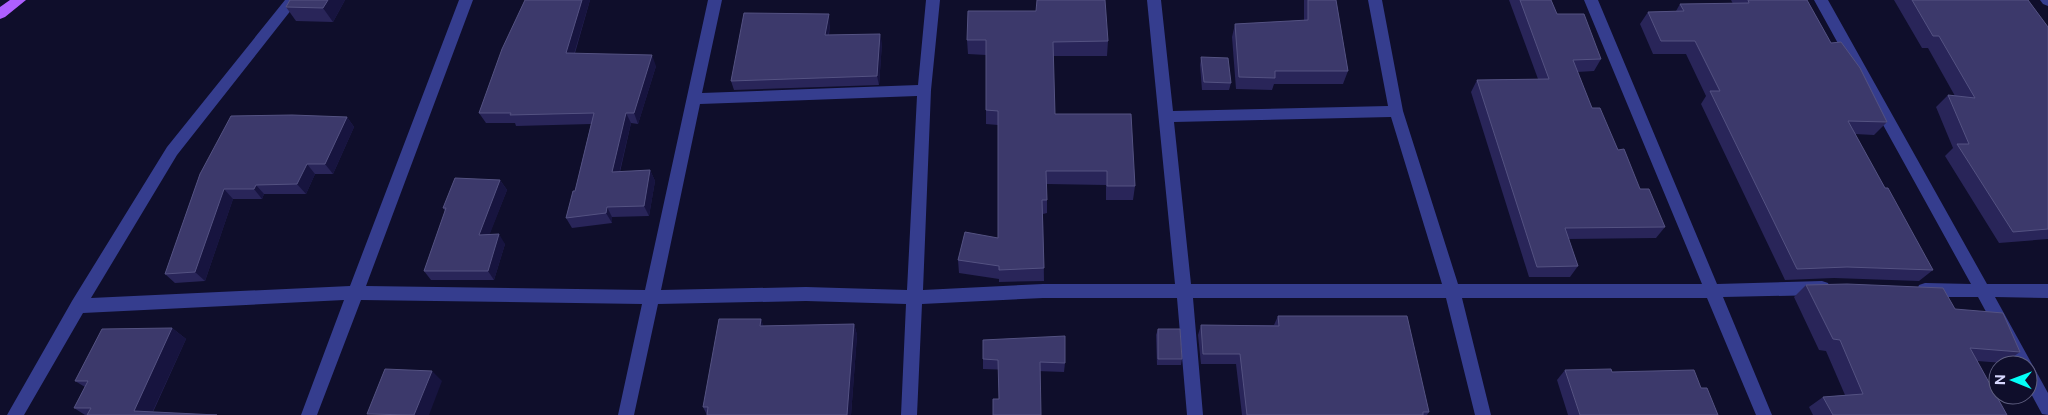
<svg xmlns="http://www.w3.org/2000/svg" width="2048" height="415" viewBox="0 0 2048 415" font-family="'Public Sans',sans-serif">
  <rect width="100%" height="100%" fill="#0f0e2b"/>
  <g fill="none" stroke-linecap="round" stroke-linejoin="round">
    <!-- minor -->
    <g fill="#353d8e" fill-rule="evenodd">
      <path d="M 285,0 L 299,0 L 177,155 L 91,298 L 350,286 L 459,0 L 473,0 L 366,286 L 645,290 L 708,0 L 722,0 L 702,93 L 918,85 L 926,0 L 940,0 L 931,90 L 923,290 L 1043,284 L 1175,284 L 1147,0 L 1161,0 L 1173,111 L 1388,106 L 1368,0 L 1382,0 L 1403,111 L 1458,284 L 1702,284 L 1584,0 L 1598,0 L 1717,284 L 1822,281 L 1828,283 L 1830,288 L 1828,293 L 1822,295 L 1723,297 L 1772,415 L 1756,415 L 1707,298 L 1462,298 L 1491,415 L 1475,415 L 1446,298 L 1193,298 L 1203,415 L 1187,415 L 1177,298 L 1043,298 L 922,304 L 917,415 L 901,415 L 906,304 L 806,301 L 658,304 L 634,415 L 618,415 L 642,304 L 361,300 L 317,415 L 301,415 L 344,300 L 83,313 L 24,415 L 7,415 L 72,301 L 167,147 ZM 917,96 L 907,290 L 806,287 L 661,290 L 700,104 ZM 1391,117 L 1442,284 L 1191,284 L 1174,122 Z"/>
      <polygon points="1814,0 1828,0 1987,284 2048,284 2048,298 1995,297 2048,393 2048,415 2042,414 2028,388 2028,365 2015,365 1978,297 1925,297 1919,295 1917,290 1919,285 1925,283 1971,284"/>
      <polygon points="2040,0 2048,0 2048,6 2043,4"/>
    </g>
    <!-- major -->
    <polygon fill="#ae5fff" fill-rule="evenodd" points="10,0 26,0 5,17 0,19 0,7"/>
  </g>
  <!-- wall -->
  <g fill="#292559">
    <polygon points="345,0 333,22 296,21 286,7"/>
    <polygon points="525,0 590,0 575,53 656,66 638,124 631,123 620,172 650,170 655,181 649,216 612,217 612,223 572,228 566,218 575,191 591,124 516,126 515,123 486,123 479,113"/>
    <polygon points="1304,0 1336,0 1348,71 1343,84 1274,84 1272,90 1236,89 1232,37 1235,24 1304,21"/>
    <polygon points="1509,0 1551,0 1557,14 1601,59 1594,71 1577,72 1592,108 1618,150 1640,189 1665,227 1656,238 1569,239 1578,266 1570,277 1529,277 1471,92 1477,80 1538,79"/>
    <polygon points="1731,0 1807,0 1831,43 1887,122 1874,135 1855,134 1885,188 1933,270 1919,281 1834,278 1785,280 1701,104 1706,96 1686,54 1653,54 1640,24 1648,12 1676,11 1680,4 1733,4"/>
    <polygon points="1894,0 2028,0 2048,27 2048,239 1999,243 1945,156 1953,148 1936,107 1948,95 1955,96 1928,48 1922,48"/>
    <polygon points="830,24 829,35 882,43 879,85 734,90 731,81"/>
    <polygon points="967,40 1108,41 1107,56 1053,56 1055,114 1135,186 1133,200 1106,200 1106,185 1047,184 1047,213 1043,214 1044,281 999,282 999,279 959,273 958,260 998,238 998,125 986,124 986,55 968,54"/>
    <polygon points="1201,57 1231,83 1229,90 1202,90 1200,65"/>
    <polygon points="347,117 354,127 333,174 315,174 306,194 264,194 262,199 233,199 205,281 175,283 165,274 200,174"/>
    <polygon points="500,180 507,190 489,235 505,244 494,280 431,280 424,271 445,211 443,208"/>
    <polygon points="1806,285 1955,309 2020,352 2004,363 1977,361 2007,415 1813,415 1809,407 1823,397 1845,395 1826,351 1819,350 1794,297"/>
    <polygon points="1278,316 1429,412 1427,415 1242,415 1236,364 1201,364 1198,335 1201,325 1274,325"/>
    <polygon points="761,319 763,326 854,324 857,335 851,415 707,415 703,407"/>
    <polygon points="172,328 186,339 153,412 217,415 85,415 74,408 85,387 75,381"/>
    <polygon points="1158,329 1182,359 1181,365 1157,365 1156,335"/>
    <polygon points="983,359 1065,363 1064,372 983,369"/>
    <polygon points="1565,370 1612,372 1701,388 1718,415 1568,415 1557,380"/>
  </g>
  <!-- shaded-wall -->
  <g fill="#17143f">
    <polygon points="328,0 345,0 333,22 323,8"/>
    <polygon points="582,0 590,0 571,64 566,53"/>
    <polygon points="829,14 830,24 827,44 825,35"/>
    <polygon points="880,34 882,43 879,85 877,76"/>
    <polygon points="652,55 656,66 638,124 634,113"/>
    <polygon points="626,113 631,123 617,182 612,172"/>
    <polygon points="347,117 354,127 333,174 325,164"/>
    <polygon points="307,164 315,174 306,194 297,184"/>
    <polygon points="650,170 655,181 649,216 644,206"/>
    <polygon points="500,180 507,190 486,244 479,235"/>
    <polygon points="256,185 264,194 262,199 254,189"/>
    <polygon points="224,189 233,199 205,281 195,272"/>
    <polygon points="607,207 612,217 612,223 606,213"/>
    <polygon points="499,234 505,244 494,280 488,271"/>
    <polygon points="761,319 765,330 760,326"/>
    <polygon points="854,324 857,335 851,415 847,415"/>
    <polygon points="172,328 186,339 151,415 134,411"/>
    <polygon points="432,371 442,381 429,415 414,415"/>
  </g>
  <!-- building -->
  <g fill="#3c396b" stroke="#545282">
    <polygon points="290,0 328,0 323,8 286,7"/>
    <polygon points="525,0 582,0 566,53 652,55 634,113 626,113 612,172 650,170 644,206 607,207 606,213 566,218 573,191 575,191 594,113 510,115 511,113 479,113 502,49"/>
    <polygon points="1037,0 1105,0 1108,41 1053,42 1055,114 1131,114 1135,186 1107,186 1107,171 1046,171 1047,200 1042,200 1044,268 999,270 999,266 958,260 965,232 998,238 998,111 986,110 986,40 967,40 968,11 1036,11"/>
    <polygon points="1308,0 1336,0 1348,71 1275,71 1275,78 1239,77 1235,24 1308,20"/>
    <polygon points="1520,0 1551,0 1557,14 1584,14 1601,59 1573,60 1592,108 1600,108 1618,150 1624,149 1640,189 1649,189 1665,227 1565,228 1578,266 1537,267 1477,80 1549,79"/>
    <polygon points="1748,0 1807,0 1831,43 1841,42 1860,68 1887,122 1848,121 1885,188 1888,188 1933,270 1847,267 1797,269 1710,91 1720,91 1695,41 1661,41 1648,12 1684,11 1680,4 1749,3"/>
    <polygon points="1912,0 2028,0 2048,27 2048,229 2013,232 1957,144 1969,144 1948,95 1975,98 1939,36 1933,36"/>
    <polygon points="744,13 829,14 825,35 880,34 877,76 731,81"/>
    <polygon points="1201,57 1228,58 1231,83 1204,82"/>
    <polygon points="292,115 347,117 325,164 307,164 297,184 256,185 254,189 224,189 195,272 165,274 200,174 231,116"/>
    <polygon points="455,178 500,180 479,235 499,234 488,271 424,271 446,208 443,208"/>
    <polygon points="1847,284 1943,288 1955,309 2003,313 2020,352 1970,348 2007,415 1833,415 1823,397 1863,394 1840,340 1833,339 1806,285"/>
    <polygon points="1278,316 1407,316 1429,412 1423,412 1423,415 1247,415 1240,354 1203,354 1201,325 1279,326"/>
    <polygon points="719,319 761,319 760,326 854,324 847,415 707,415 708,407 703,407"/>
    <polygon points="172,328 134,411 217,415 87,415 91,408 74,408 88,381 75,381 102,329"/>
    <polygon points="1158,329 1180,329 1182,359 1158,359"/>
    <polygon points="1065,336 1065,363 1040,362 1041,415 993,415 993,399 999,399 998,360 983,359 983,340"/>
    <polygon points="385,369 432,371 414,415 367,414"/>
    <polygon points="1611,369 1612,372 1694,370 1701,388 1707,388 1718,415 1580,415 1565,370"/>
  </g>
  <!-- north arrow -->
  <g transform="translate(2013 380) rotate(271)"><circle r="24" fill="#0f0e2b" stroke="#5f5f80"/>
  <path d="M0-4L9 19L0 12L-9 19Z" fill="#04fff7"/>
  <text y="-8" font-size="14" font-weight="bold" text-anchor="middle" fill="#d8d8ff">N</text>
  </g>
</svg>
